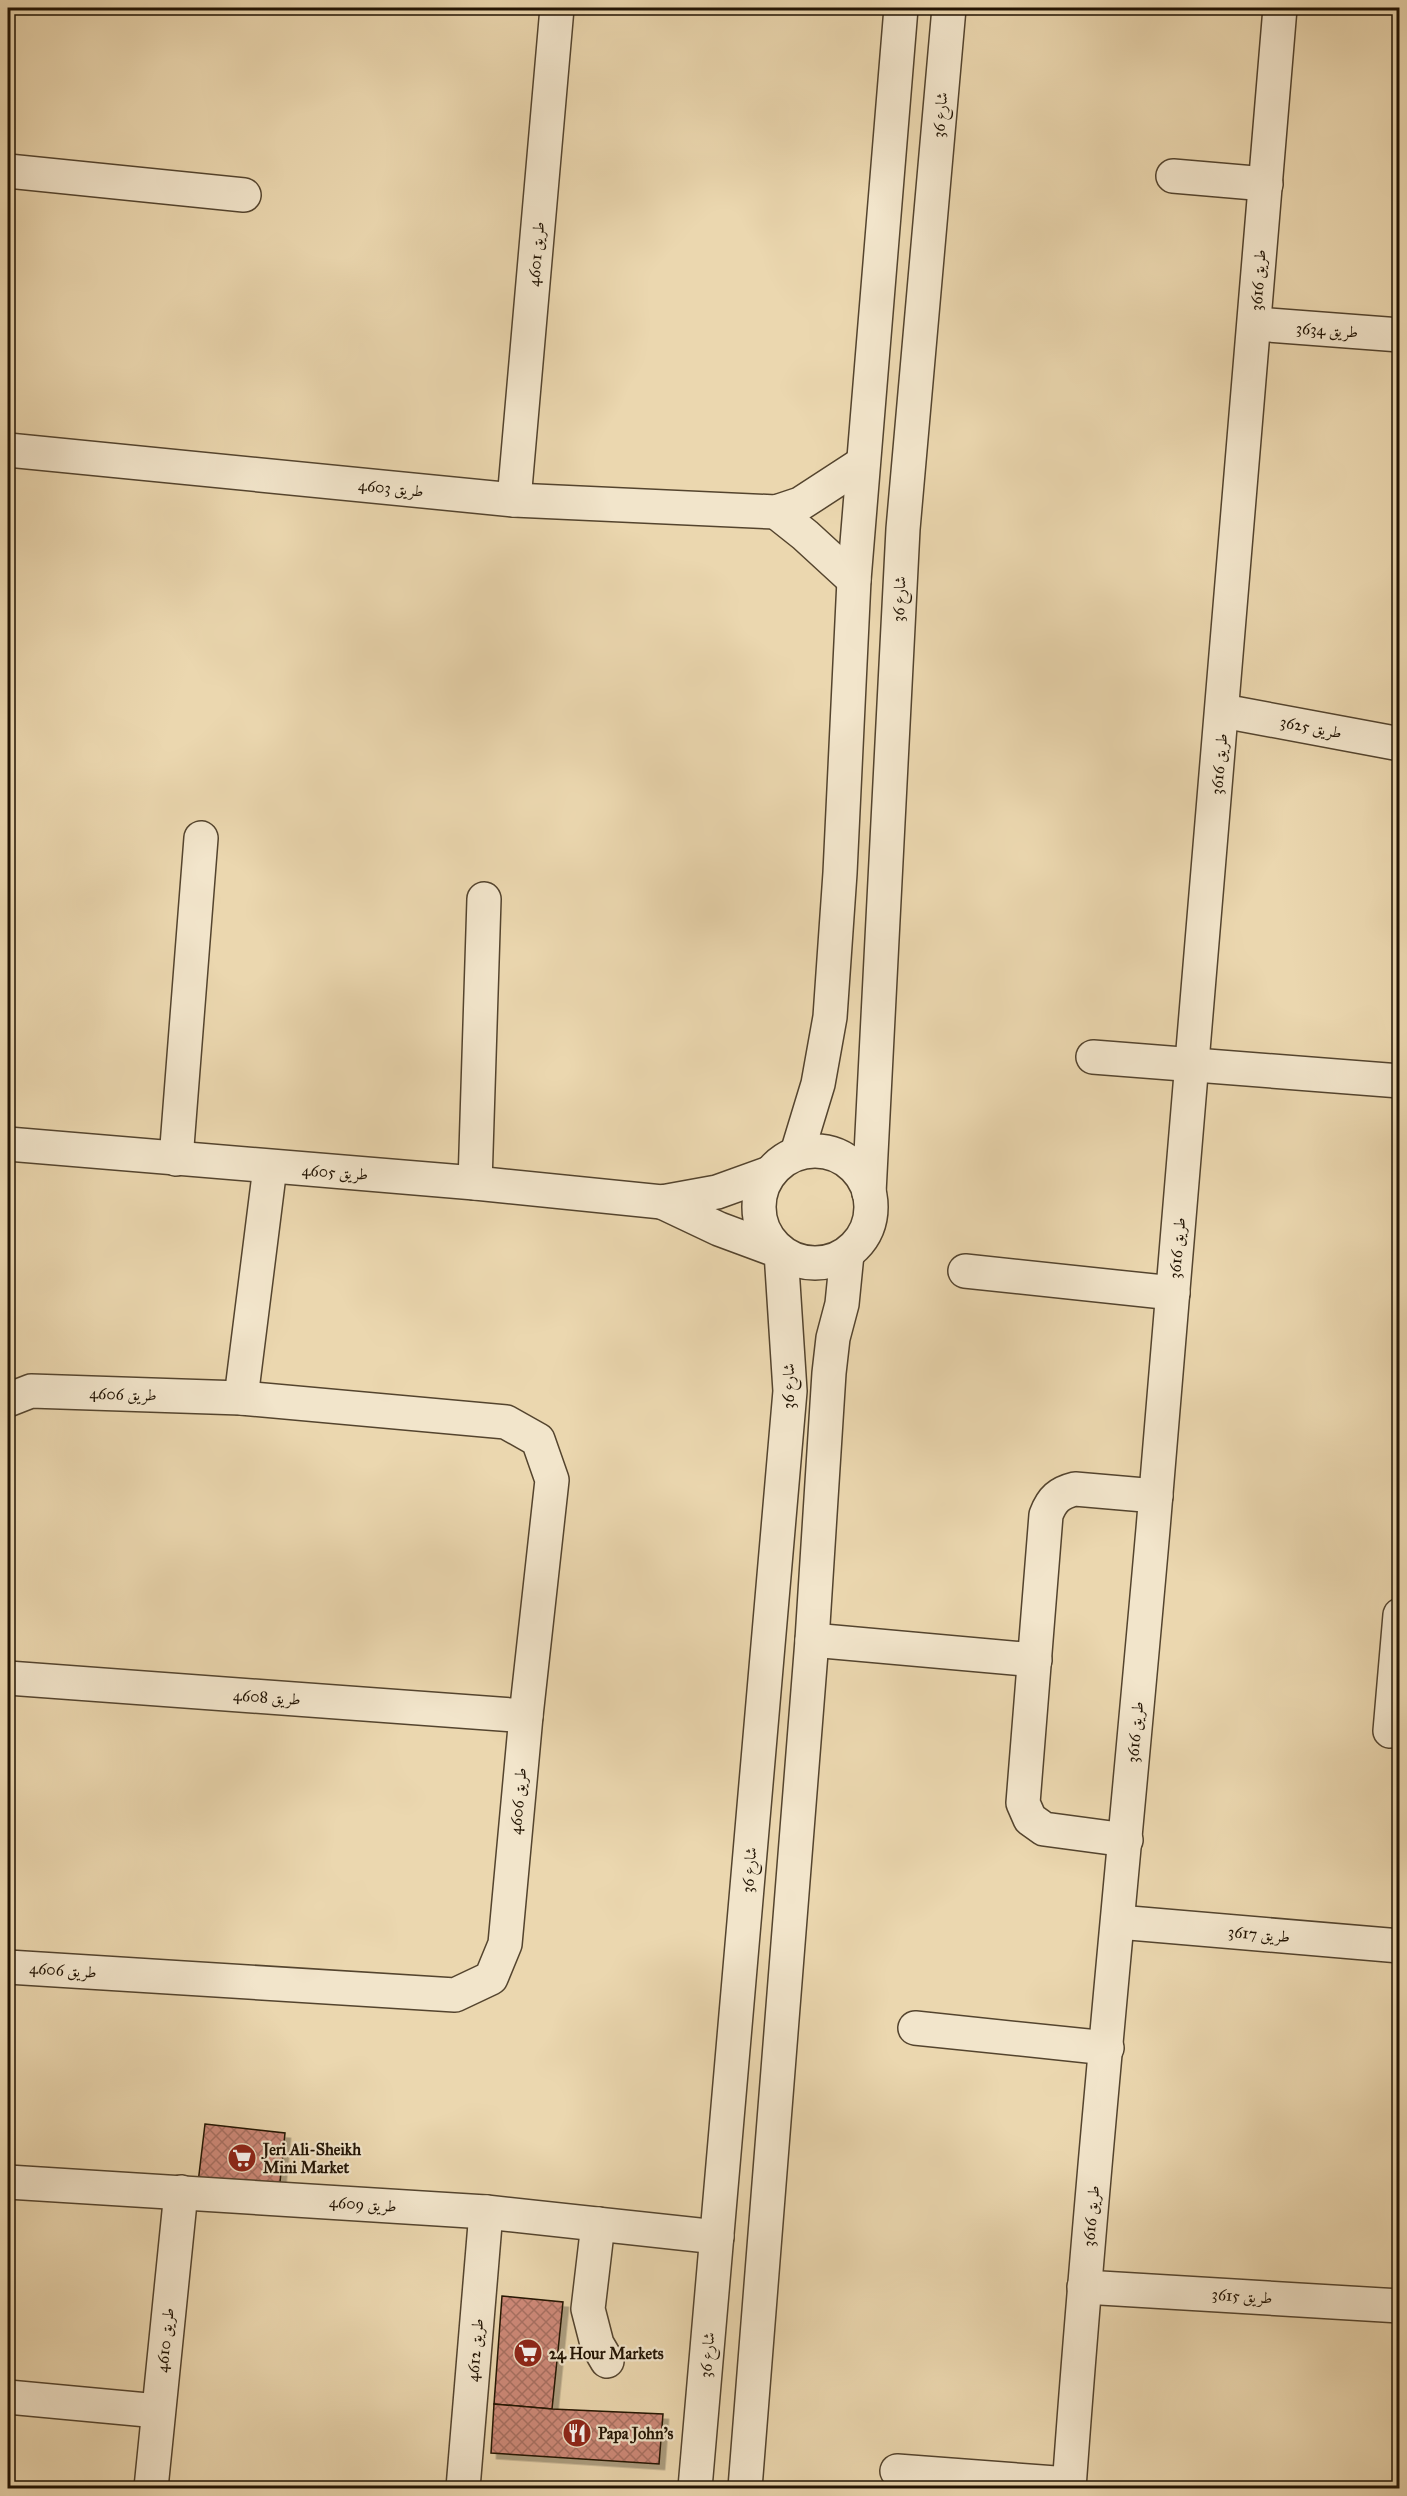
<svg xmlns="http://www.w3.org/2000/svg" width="1407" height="2496" viewBox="0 0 1407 2496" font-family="'IM FELL Great Primer',Amiri,serif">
  <defs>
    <pattern id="building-cross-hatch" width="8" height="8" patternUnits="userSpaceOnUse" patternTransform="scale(1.5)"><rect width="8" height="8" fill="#cf8a7a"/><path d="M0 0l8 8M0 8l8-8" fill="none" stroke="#a87062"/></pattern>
    <filter id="shadow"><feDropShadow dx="5.5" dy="5.5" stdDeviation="0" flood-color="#0004"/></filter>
  </defs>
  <rect width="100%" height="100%" fill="#ebd7af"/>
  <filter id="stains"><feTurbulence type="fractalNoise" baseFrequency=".00333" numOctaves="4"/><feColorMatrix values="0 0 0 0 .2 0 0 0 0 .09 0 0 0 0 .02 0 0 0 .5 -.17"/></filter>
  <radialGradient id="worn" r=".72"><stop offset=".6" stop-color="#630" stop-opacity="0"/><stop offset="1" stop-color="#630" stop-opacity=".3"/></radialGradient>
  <!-- building -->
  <g fill="url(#building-cross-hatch)" stroke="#211303" stroke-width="1.5" filter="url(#shadow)">
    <polygon points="205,2124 285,2133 279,2192 198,2183"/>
    <polygon points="502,2296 563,2302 552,2409 494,2404"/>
    <polygon points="494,2404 552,2409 663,2414 659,2464 491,2453"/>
  </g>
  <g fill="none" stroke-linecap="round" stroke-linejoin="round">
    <!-- minor casing -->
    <g stroke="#54442e" stroke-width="36">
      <g id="minor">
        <polyline points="8,171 244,195"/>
        <polyline points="1173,176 1266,184"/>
        <polyline points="1255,324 1400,335"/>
        <polyline points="8,450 514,500 776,512 800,504 863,463"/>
        <polyline points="514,500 557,8"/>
        <polyline points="776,512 805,535 854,580"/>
        <polyline points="1223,711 1400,744"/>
        <polyline points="1093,1057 1400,1081"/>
        <polyline points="8,1144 475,1183 662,1202 717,1192 770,1173"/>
        <circle cx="815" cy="1207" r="56"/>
        <polyline points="797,1153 818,1084 830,1017 840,873 854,580 901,8"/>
        <polyline points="176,1159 201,838"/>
        <polyline points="475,1183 484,899"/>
        <polyline points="869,1193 903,529 949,8"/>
        <polyline points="662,1202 719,1229 781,1252 790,1391 695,2488"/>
        <polyline points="965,1271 1173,1293"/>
        <polyline points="241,1398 270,1167"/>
        <polyline points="8,1400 31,1391 241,1398 506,1422 538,1440 552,1480 526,1716 505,1944 491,1978 455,1995 8,1967"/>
        <polyline points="812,1640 1035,1660"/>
        <polyline points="8,1678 526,1716"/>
        <polyline points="1390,1731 1400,1615"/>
        <path d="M 1126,1840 L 1044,1829 L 1030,1819 L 1023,1803 L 1046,1515 C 1052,1499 1059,1493 1075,1489 L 1156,1496"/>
        <polyline points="1118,1922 1400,1946"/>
        <polyline points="915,2028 1107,2048"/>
        <polyline points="8,2182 486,2212 717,2237"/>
        <polyline points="598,2224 588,2309 597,2344 607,2361"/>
        <polyline points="1084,2287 1400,2306"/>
        <polyline points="8,2397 158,2411"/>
        <polyline points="897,2471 1069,2484"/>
        <polyline points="151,2488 181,2192"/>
        <polyline points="463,2488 486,2212"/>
        <polyline points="745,2488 812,1640 829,1373 833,1338 842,1304 847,1254"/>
        <path d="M 1069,2488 C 1092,2168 1125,1849 1153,1529 C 1197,1022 1239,515 1280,8"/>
      </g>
    </g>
    <!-- minor -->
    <use href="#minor" stroke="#f2e5cb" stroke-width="33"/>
  </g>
  <!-- icons -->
  <defs>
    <g id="supermarket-disc" transform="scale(1.5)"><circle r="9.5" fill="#8f2418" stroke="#f2e5cb"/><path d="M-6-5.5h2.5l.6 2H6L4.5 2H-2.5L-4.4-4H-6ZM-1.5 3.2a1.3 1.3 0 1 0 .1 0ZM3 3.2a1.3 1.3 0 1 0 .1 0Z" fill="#fff"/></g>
    <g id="restaurant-disc" transform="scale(1.5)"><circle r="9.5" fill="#8f2418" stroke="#f2e5cb"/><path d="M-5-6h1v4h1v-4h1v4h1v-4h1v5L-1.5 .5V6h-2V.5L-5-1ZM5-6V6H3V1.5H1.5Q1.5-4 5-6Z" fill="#fff"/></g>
  </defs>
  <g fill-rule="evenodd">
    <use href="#supermarket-disc" x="242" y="2158"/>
    <use href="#supermarket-disc" x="528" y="2353"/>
    <use href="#restaurant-disc" x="577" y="2433"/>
  </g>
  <g text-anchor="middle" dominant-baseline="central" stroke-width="4.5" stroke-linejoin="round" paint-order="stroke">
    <!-- street labels -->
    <g font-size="16" fill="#211303" stroke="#f2e5cb">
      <text transform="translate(940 115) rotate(-85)">شارع 36</text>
      <text transform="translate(536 254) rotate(-85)">طريق 4601</text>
      <text transform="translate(1258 280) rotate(-86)">طريق 3616</text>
      <text transform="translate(1327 330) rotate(4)">طريق 3634</text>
      <text transform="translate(391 488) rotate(6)">طريق 4603</text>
      <text transform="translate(899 599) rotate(-87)">شارع 36</text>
      <text transform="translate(1311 727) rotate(11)">طريق 3625</text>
      <text transform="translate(1219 764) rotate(-85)">طريق 3616</text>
      <text transform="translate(335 1172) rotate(4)">طريق 4605</text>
      <text transform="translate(1177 1248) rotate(-85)">طريق 3616</text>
      <text transform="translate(788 1386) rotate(-90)">شارع 36</text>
      <text transform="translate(123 1394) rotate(2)">طريق 4606</text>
      <text transform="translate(267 1697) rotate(4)">طريق 4608</text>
      <text transform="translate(1135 1732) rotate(-85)">طريق 3616</text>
      <text transform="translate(518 1801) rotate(-85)">طريق 4606</text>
      <text transform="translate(749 1870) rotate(-85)">شارع 36</text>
      <text transform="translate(1259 1934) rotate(5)">طريق 3617</text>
      <text transform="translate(63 1970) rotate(4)">طريق 4606</text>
      <text transform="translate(363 2204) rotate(4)">طريق 4609</text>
      <text transform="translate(1091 2216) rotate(-85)">طريق 3616</text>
      <text transform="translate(1242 2296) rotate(4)">طريق 3615</text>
      <text transform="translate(165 2340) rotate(-84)">طريق 4610</text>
      <text transform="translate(475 2350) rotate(-85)">طريق 4612</text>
      <text transform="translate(707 2355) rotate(-85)">شارع 36</text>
    </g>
    <!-- poi labels -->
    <g font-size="16" font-weight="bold" fill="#211303" stroke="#f2e5cb" text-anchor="start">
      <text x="263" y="2149">Jeri Ali-Sheikh<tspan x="263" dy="18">Mini Market</tspan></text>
      <text x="549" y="2353">24 Hour Markets</text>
      <text x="598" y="2433">Papa John's</text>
    </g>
  </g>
  <!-- margin -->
  <rect width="1407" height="2496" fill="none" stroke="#ebd7af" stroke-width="30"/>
  <rect x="9" y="9" width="1389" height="2478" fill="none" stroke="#211303" stroke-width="3"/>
  <rect x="15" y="15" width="1377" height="2466" fill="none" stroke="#211303" stroke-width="1.5"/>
  <rect width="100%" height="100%" filter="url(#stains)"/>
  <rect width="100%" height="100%" fill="url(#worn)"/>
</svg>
